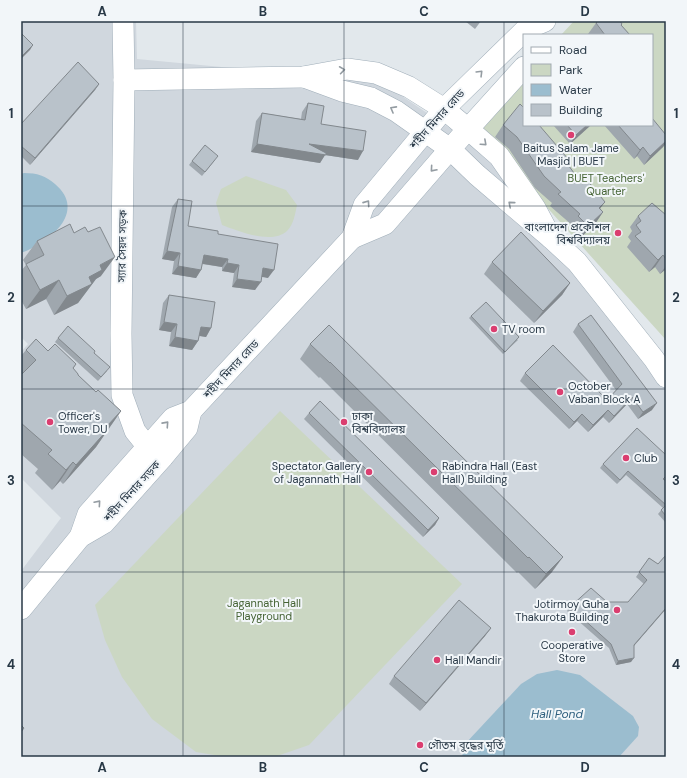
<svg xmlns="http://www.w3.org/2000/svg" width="687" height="778" viewBox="0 0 687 778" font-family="'DM Sans','Noto Sans Bengali',sans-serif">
  <rect width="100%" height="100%" fill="#e2e8ec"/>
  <!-- built -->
  <polygon fill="#d0d7de" points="21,21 136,21 137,59 381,82 467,140 493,163 666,365 666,757 21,757 21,571 61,518 21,478 21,352 28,344 21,337"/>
  <!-- green -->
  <g fill="#cbd7c3">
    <polygon points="574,21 666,21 666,340 474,126 524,74 524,125 652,125 652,35 561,35"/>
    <path d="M 246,176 L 286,190 L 297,205 C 295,214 294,224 287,231 C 272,245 238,231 222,225 L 216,203 L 221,189 Z"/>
    <polygon points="280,411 462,584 309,745 277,756 226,757 196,752 152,719 122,677 105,640 95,605"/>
  </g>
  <!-- water -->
  <g fill="#9bbdcf">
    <path d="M 24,173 C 37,173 46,176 55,184 C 88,212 49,243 21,253 L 21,174 Z"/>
    <polygon points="557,670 580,675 633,716 639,727 638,736 619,757 462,757 465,744 521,684 537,674"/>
  </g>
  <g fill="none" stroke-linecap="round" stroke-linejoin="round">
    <!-- major casing -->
    <g stroke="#a0aeb9" stroke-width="22">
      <g id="major">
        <polyline points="123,21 124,80 121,334 122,395 135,431 147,446 162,458"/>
        <polyline points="304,77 342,91 371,98 396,111 450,149 477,175 551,238 577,262 654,359 666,377"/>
        <polyline points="124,80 303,77 347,69 376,73 409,87 444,109 468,129 499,156 535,208 551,238"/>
        <polyline points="352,238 385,224 450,149 524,67"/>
        <polyline points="80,537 88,514 173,418 191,411 352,238 364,205 444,109 526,29 545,21"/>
        <polyline points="21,609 80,537 104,523 162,458 187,428 191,411"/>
      </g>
    </g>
    <!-- major -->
    <use href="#major" stroke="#fff" stroke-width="21"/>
  </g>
  <!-- wall -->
  <g fill="#9fa7ae">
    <polygon points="465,21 481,21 475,29"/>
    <polygon points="596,23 621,25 630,35 588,35 588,34"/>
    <polygon points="99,84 95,90 30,165 21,156 21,124"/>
    <polygon points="308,103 321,124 358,160 325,155 320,163 251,152 256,121 262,113 301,119 302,112"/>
    <polygon points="503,125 569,160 567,163 582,184 603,212 595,224 580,238 570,228 572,225 550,206 552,203 535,188 509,149 495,137"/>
    <polygon points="553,125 591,125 570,144"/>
    <polygon points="604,125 652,125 666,135 666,143 663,147 644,165 637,156 634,159"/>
    <polygon points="215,160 202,176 189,165 192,161"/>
    <polygon points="178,199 188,226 218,234 268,278 262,276 255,290 232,287 234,273 222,271 222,267 202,264 201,270 196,278 172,274 174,261 162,259 172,207"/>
    <polygon points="666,215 666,269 660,274 655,267 649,272 627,247 631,241 628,237 632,231 630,227 638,216"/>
    <polygon points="74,233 101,276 96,279 78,303 54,315 46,299 26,309 21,300 21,271 26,265 23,260 37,241"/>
    <polygon points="492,262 570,283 562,295 534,323 484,274"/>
    <polygon points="169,295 211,328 206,337 199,336 198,341 192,350 169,346 171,332 159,330 163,303"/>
    <polygon points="471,316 518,340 503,354 469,318"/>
    <polygon points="578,324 652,410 638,419 627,404 609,423 603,417 588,432 577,421 569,429 520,381 525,373 607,400 616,390 573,332"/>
    <polygon points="329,325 552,572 535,589 518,572 517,573 320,377 319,378 300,359 310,344"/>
    <polygon points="58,338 107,371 98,381 55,342"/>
    <polygon points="26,350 48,351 76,364 73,369 78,375 96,392 121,411 96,447 63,484 60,481 52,490 35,473 38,469 21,454 21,356"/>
    <polygon points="309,413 439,518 435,525 423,537 304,419"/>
    <polygon points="666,455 666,477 664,479 666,481 666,523 658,514 663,508 626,475 617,484 600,468 603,464"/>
    <polygon points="666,555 666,611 665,610 634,646 631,662 616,665 609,648 567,611 570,607 607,602 628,602 644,584 636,577 649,558 658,564"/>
    <polygon points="491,628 485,636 420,711 389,684 394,676"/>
  </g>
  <!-- shaded-wall -->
  <g fill="#82888d">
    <polygon points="33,45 30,50 21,59 21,57"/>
    <polygon points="99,84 95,90 30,165 35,158"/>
    <polygon points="587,125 591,125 570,144 576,135"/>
    <polygon points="666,141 666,143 663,147 644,165 650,156"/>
    <polygon points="257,144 309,144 363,151 358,160 325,155 320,163 251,152"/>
    <polygon points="643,147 637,156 634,159 640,150"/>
    <polygon points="605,202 596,214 599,208"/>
    <polygon points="603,212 595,224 580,238 588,226"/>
    <polygon points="167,251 180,253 174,261 162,259"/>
    <polygon points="204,255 228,259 222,267 198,263"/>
    <polygon points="663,255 655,267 649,272 658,260"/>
    <polygon points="115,257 101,276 96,279 78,303 54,315 67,296 100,265"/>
    <polygon points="227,263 239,265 234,273 222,271"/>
    <polygon points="178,266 201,270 196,278 172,274"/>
    <polygon points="666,266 666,269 660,274"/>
    <polygon points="263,268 274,270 268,278 257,276"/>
    <polygon points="237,279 261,282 255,290 232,287"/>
    <polygon points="59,280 46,299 26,309 40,290"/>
    <polygon points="570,283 562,295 534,323 543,311"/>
    <polygon points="164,322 177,324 171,332 159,330"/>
    <polygon points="201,327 211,328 206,337 195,335"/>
    <polygon points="175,337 198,341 192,350 169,346"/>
    <polygon points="632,397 627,404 609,423 614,416"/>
    <polygon points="657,403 652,410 638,419 643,412"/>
    <polygon points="608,410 603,417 588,432 593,425"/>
    <polygon points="121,411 96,447 63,484 76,465 107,426"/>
    <polygon points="582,414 577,421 569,429 574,422"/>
    <polygon points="73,462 60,481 52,490 66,470"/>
    <polygon points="439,518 435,525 423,537 428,530"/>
    <polygon points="563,557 552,572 535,589 546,574"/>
    <polygon points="666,608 665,610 631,649 634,645"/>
    <polygon points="491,628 485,636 420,711 426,703"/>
    <polygon points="634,658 631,662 616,665 618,661"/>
  </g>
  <!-- building -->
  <g fill="#b9c2ca" stroke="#82888d">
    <polygon points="598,21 620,21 622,24 621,25 630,35 605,35 596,23"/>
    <polygon points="21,33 33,45 21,57"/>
    <polygon points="78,62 99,84 35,158 21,146 21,124"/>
    <polygon points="308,103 324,106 321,124 366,131 363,151 309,144 326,153 326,155 257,144 262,113 305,120"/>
    <polygon points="520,104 524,108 524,125 539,125 569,160 566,162 582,184 587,180 605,202 599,208 603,212 588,226 578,216 580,214 558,194 561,192 544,176 517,137 503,125"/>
    <polygon points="652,118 666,135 666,141 650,156 643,147 640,150 618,125 652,125"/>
    <polygon points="567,125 587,125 576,135"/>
    <polygon points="205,145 218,156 205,172 192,161"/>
    <polygon points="178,199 192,201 188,226 218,231 218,234 278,244 274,270 263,268 261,282 237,279 239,265 227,263 228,259 204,255 201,270 178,266 180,253 167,251"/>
    <polygon points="652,203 666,215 666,259 663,255 658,260 635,236 641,232 636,225 641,221 638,216"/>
    <polygon points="70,224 74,233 85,227 88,232 100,227 115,257 100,265 102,270 89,277 92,284 67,296 59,280 40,290 26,264 44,255 37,241"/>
    <polygon points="521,232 570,283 543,311 492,262"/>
    <polygon points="169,295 215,302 211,328 201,327 198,341 175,337 177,324 164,322"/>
    <polygon points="486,302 519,337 505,352 471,316"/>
    <polygon points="591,315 657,403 643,412 632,397 614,416 608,410 593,425 582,414 574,422 525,373 553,345 607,400 622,384 578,324"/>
    <polygon points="329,325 563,557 546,574 529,557 528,558 330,362 330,363 310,344"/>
    <polygon points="68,326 95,351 94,353 110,367 101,377 58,338"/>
    <polygon points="36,339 48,351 55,344 76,364 73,368 78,374 78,375 96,392 98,390 121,411 107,426 109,428 76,465 73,462 66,470 48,454 52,450 21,423 21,375 36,360 26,350"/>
    <polygon points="320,401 439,518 428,530 309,413"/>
    <polygon points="637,428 666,455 666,476 663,479 666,481 666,505 628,471 620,480 603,464"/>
    <polygon points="666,505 666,516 661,510"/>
    <polygon points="666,555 666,608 634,645 634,658 618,661 611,644 570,607 591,588 607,602 628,602 647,580 639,572 649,558 658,564"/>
    <polygon points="459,600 491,628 426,703 394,676"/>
    <polygon points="21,725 24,728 21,732"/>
  </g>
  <!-- one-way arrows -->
  <defs><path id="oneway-chevron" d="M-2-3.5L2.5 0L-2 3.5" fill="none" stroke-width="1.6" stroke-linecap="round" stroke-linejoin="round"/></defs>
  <g stroke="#949ca2">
    <use href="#oneway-chevron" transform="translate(342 70) rotate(-8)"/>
    <use href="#oneway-chevron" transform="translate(480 73) rotate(-45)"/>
    <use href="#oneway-chevron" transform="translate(393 109) rotate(-151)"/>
    <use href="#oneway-chevron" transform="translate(484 143) rotate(42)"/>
    <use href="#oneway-chevron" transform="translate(433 169) rotate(131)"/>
    <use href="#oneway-chevron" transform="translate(367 203) rotate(-55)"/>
    <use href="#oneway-chevron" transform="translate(511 204) rotate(-139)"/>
    <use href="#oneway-chevron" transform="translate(166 424) rotate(-48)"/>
    <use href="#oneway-chevron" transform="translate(98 503) rotate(-49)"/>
  </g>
  <!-- grid -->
  <path fill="none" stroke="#283846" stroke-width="1" stroke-opacity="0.55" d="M 183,21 L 183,757M 344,21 L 344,757M 504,21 L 504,757M 21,206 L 666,206M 21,389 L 666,389M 21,572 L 666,572"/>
  <!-- markers -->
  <g fill="#db3e70" stroke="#f2f6f9" stroke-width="1.5">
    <circle cx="571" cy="135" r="4"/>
    <circle cx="618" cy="233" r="4"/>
    <circle cx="494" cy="329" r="4"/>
    <circle cx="560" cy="392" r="4"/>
    <circle cx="50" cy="422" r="4"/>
    <circle cx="344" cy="422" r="4"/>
    <circle cx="626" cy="458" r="4"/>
    <circle cx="369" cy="472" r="4"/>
    <circle cx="434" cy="472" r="4"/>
    <circle cx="617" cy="610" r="4"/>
    <circle cx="572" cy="632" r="4"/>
    <circle cx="437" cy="660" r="4"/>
    <circle cx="420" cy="745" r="4"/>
  </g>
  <g text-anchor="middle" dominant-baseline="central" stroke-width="4" stroke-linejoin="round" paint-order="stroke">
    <!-- street labels -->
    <g font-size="11" fill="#283846" stroke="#f2f6f9">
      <text transform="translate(437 119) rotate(-48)">শহীদ মিনার রোড</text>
      <text transform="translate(122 246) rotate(-89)">স্যার সৈয়দ সড়ক</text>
      <text transform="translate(231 369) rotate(-47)">শহীদ মিনার রোড</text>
      <text transform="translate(132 491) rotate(-48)">শহীদ মিনার সড়ক</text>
    </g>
    <!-- poi labels -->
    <g font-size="11" fill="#283846" stroke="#f2f6f9" text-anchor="start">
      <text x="571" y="148" text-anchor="middle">Baitus Salam Jame<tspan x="571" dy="13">Masjid | BUET</tspan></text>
      <text x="610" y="227" text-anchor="end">বাংলাদেশ প্রকৌশল<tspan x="610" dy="13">বিশ্ববিদ্যালয়</tspan></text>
      <text x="502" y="329">TV room</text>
      <text x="568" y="386">October<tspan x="568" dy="13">Vaban Block A</tspan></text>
      <text x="58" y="416">Officer's<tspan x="58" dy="13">Tower, DU</tspan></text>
      <text x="352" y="416">ঢাকা<tspan x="352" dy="13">বিশ্ববিদ্যালয়</tspan></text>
      <text x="634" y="458">Club</text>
      <text x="361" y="466" text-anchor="end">Spectator Gallery<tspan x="361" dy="13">of Jagannath Hall</tspan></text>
      <text x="442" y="466">Rabindra Hall (East<tspan x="442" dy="13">Hall) Building</tspan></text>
      <text x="609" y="604" text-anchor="end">Jotirmoy Guha<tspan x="609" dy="13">Thakurota Building</tspan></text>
      <text x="572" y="645" text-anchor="middle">Cooperative<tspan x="572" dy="13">Store</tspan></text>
      <text x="445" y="660">Hall Mandir</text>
      <text x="428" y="745">গৌতম বুদ্ধের মূর্তি</text>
    </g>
    <!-- park labels -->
    <g font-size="11" fill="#456334" stroke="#f2f6f9">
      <text x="606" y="178">BUET Teachers'<tspan x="606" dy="13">Quarter</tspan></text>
      <text x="264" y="603">Jagannath Hall<tspan x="264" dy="13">Playground</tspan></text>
    </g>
    <!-- water labels -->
    <g font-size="12" font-style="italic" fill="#2e5f7e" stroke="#f2f6f9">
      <text x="557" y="714">Hall Pond</text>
    </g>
  </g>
  <!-- border -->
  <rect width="687" height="778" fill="none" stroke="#f2f6f9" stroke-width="44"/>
  <!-- legend -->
  <rect x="523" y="34" width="130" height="92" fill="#f2f6f9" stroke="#a1aab1"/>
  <rect x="531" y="47" width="20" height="6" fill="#ffffff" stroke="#a1aab1"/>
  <text x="559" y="54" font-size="12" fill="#283846">Road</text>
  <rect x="531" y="64" width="20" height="12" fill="#cbd7c3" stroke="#a1aab1"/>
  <text x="559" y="74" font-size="12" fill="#283846">Park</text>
  <rect x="531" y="84" width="20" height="12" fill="#9bbdcf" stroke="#a1aab1"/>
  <text x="559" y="94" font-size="12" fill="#283846">Water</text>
  <rect x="531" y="104" width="20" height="12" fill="#b9c2ca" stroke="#a1aab1"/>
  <text x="559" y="114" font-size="12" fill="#283846">Building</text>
  <rect x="22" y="22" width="643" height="734" fill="none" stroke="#283846" stroke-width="1.5"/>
  <g font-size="13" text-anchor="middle" font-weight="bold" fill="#283846">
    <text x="102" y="16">A</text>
    <text x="263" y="16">B</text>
    <text x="424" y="16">C</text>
    <text x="585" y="16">D</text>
    <text x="11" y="118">1</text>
    <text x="676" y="118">1</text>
    <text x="11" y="302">2</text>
    <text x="676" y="302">2</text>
    <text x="11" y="485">3</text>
    <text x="676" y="485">3</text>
    <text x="11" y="669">4</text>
    <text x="676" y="669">4</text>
    <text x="102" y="772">A</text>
    <text x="263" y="772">B</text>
    <text x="424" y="772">C</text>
    <text x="585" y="772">D</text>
  </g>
</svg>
